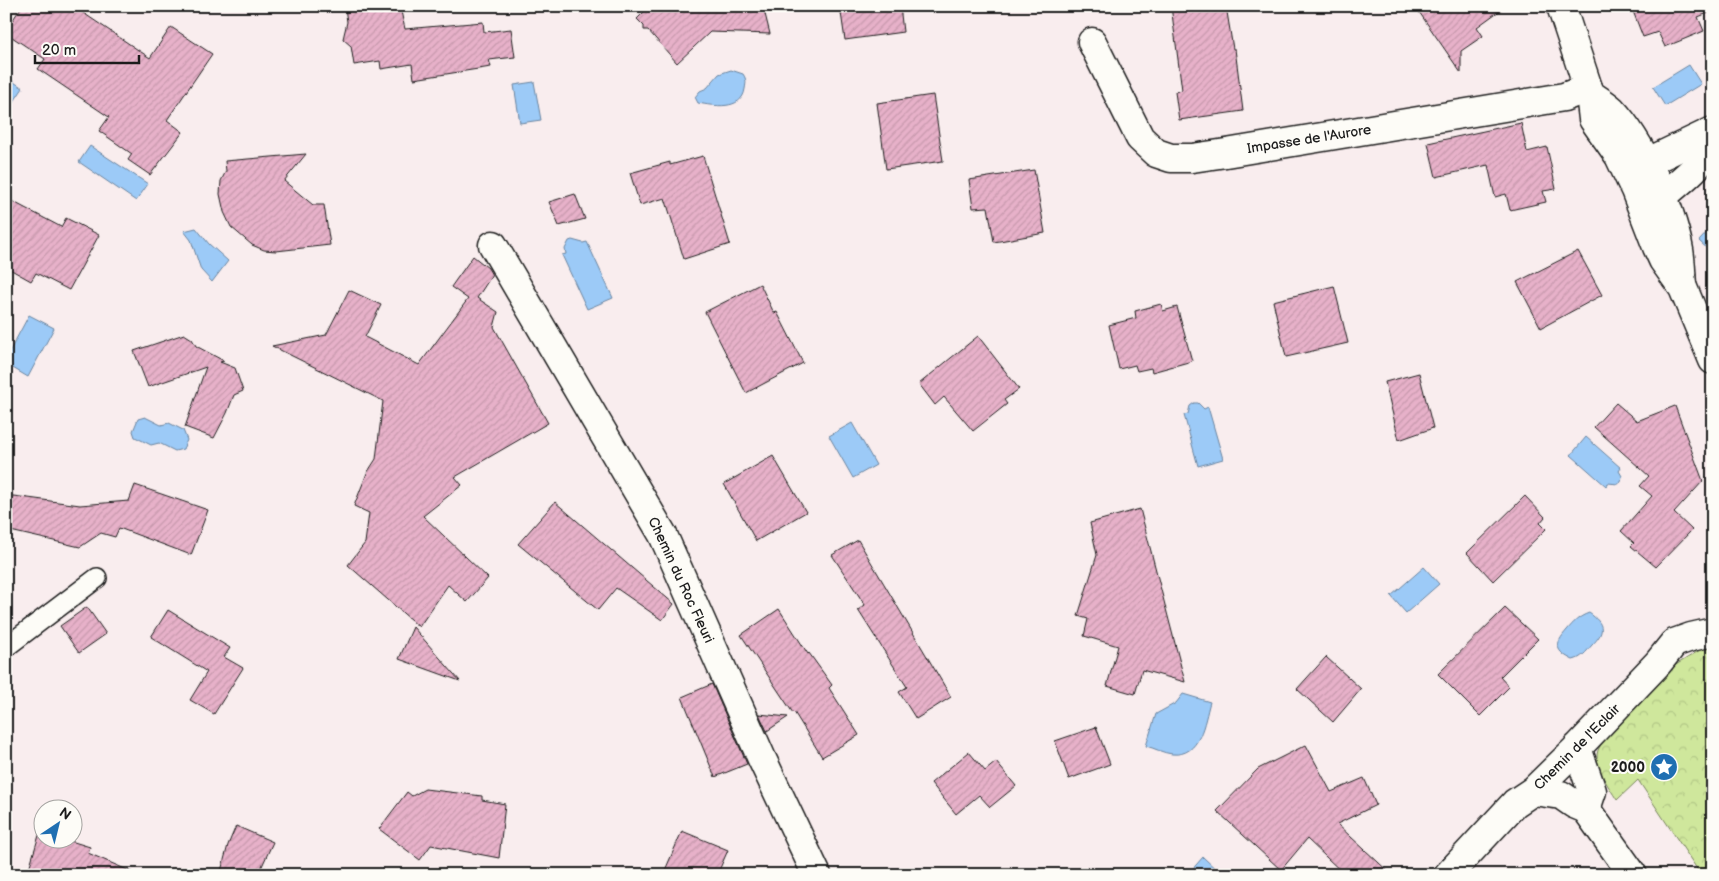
<svg xmlns="http://www.w3.org/2000/svg" width="1719" height="881" viewBox="0 0 1719 881" font-family="'Balsamiq Sans',sans-serif">
  <defs>
    <pattern id="park-crowns" width="20" height="18" patternUnits="userSpaceOnUse" patternTransform="scale(1.25)"><rect width="20" height="18" fill="#cfe79c"/><path d="M2 6a3 3 0 1 1 6 0M12 15a3 3 0 1 1 6 0" fill="none" stroke="#b1c686"/></pattern>
    <pattern id="building-hatch" width="6" height="6" patternUnits="userSpaceOnUse" patternTransform="scale(1.25)"><rect width="6" height="6" fill="#e7b1c9"/><path d="M-1 1l2-2M0 6l6-6M5 7l2-2" fill="none" stroke="#c698ac"/></pattern>
  </defs>
  <rect width="100%" height="100%" fill="#f9edee"/>
  <filter id="ink" filterUnits="userSpaceOnUse"><feTurbulence type="fractalNoise" baseFrequency=".02" numOctaves="2"/><feDisplacementMap in="SourceGraphic" scale="10" xChannelSelector="R" yChannelSelector="G"/><feConvolveMatrix kernelMatrix="1 2 1 2 8 2 1 2 1" color-interpolation-filters="sRGB"/></filter>
  <g filter="url(#ink)">
    <!-- park -->
    <path fill="url(#park-crowns)" stroke="#76825c" d="M 1705,647 L 1713,648 L 1713,875 L 1701,875 L 1638,780 L 1617,800 C 1609,787 1591,763 1599,748 C 1601,744 1604,741 1607,738 L 1674,666 Z"/>
    <!-- water -->
    <g fill="#9ccaf7" stroke="#69849f">
      <polygon points="1689,65 1701,84 1665,106 1653,87"/>
      <path d="M 731,70 L 743,74 C 747,80 746,83 745,89 C 742,111 713,106 698,103 L 695,97 L 700,91 L 707,88 L 719,74 Z"/>
      <polygon points="6,77 23,88 11,106 6,104"/>
      <polygon points="534,82 541,120 520,123 514,85"/>
      <polygon points="90,146 148,184 136,201 79,162"/>
      <polygon points="1713,226 1713,254 1699,241"/>
      <polygon points="196,228 209,244 228,261 212,282 201,270 191,240 184,231"/>
      <polygon points="572,240 583,243 587,242 613,298 587,309 562,255 566,254 565,249 569,241"/>
      <polygon points="29,315 54,328 28,377 6,364 6,358"/>
      <polygon points="1194,403 1198,403 1204,409 1208,407 1223,459 1198,466 1184,415 1188,414 1190,406"/>
      <polygon points="145,417 161,425 169,423 183,430 187,440 183,449 175,451 159,443 151,445 135,437 133,431 138,419"/>
      <polygon points="852,423 876,465 853,478 829,436"/>
      <polygon points="1586,437 1621,468 1619,471 1622,476 1621,482 1618,484 1608,483 1606,486 1571,455"/>
      <polygon points="1424,567 1439,584 1406,613 1391,596"/>
      <path d="M 1589,613 C 1605,624 1605,632 1592,645 C 1586,652 1582,658 1573,660 C 1555,651 1554,645 1567,630 C 1574,622 1578,617 1589,613 Z"/>
      <path d="M 1183,694 L 1210,702 C 1204,722 1201,757 1172,754 C 1163,753 1154,748 1146,746 L 1156,714 L 1176,703 Z"/>
      <polygon points="1203,857 1222,875 1191,875 1189,873"/>
    </g>
    <!-- building -->
    <g fill="url(#building-hatch)" stroke="#1c1c1c">
      <polygon points="22,6 73,6 150,58 171,27 212,54 167,120 183,132 150,175 128,160 132,154 99,131 109,117 38,69 45,59 6,33 6,30"/>
      <polygon points="359,6 376,6 376,9 400,7 405,29 483,22 484,32 511,29 515,57 489,60 491,67 414,79 412,64 381,69 380,61 354,65 351,46 343,39 347,22 345,8"/>
      <polygon points="644,6 763,6 770,34 710,32 677,63 648,30 644,30 644,26 637,19 644,12"/>
      <polygon points="840,6 900,6 903,32 845,40"/>
      <polygon points="1171,6 1226,6 1233,49 1235,49 1243,111 1179,120 1175,92 1182,90"/>
      <polygon points="1415,6 1506,6 1477,27 1483,36 1461,51 1461,73"/>
      <polygon points="1631,6 1713,6 1713,11 1698,17 1704,31 1665,47 1658,32 1643,37"/>
      <polygon points="933,95 943,161 886,169 877,103"/>
      <polygon points="1521,123 1527,152 1547,147 1556,189 1543,191 1546,202 1510,210 1506,194 1495,197 1488,165 1436,177 1428,143"/>
      <polygon points="306,154 284,181 313,205 324,205 330,245 276,251 264,250 252,245 231,227 224,212 220,194 221,181 226,171 225,161"/>
      <polygon points="703,156 730,244 684,259 665,198 640,205 630,173 670,162 670,165"/>
      <polygon points="1034,170 1045,233 994,242 988,207 973,208 969,180"/>
      <polygon points="575,194 585,219 559,226 549,202"/>
      <polygon points="6,198 61,227 66,218 99,235 69,290 36,273 31,281 6,267"/>
      <polygon points="1578,251 1602,295 1541,328 1517,282"/>
      <polygon points="473,256 488,268 492,275 477,298 498,312 494,327 548,423 455,477 462,485 423,516 488,578 467,602 448,585 419,627 348,565 365,543 369,513 354,506 367,473 376,459 383,401 272,346 326,335 349,290 381,305 365,337 419,365 468,299 451,287"/>
      <polygon points="760,284 774,313 777,312 803,363 746,393 705,312"/>
      <polygon points="1334,286 1348,343 1286,357 1273,301"/>
      <polygon points="1161,304 1163,311 1177,307 1192,361 1152,372 1151,368 1137,371 1135,365 1119,369 1109,325 1136,318 1135,311"/>
      <polygon points="184,334 192,339 196,346 224,361 220,362 235,368 243,391 234,395 227,413 214,438 185,427 206,367 148,387 134,351"/>
      <polygon points="978,336 1019,389 1004,400 1007,404 973,431 944,397 935,405 919,384"/>
      <polygon points="1419,373 1433,428 1399,440 1385,382"/>
      <polygon points="1616,403 1637,421 1675,406 1703,481 1674,513 1692,530 1656,567 1631,546 1634,543 1621,531 1652,496 1640,486 1649,476 1594,427"/>
      <polygon points="773,456 806,512 756,541 724,484"/>
      <polygon points="135,485 208,510 191,555 119,528 115,537 101,533 80,547 6,530 6,495 80,505 129,501"/>
      <polygon points="1525,496 1545,517 1540,523 1546,529 1493,581 1467,553"/>
      <polygon points="555,502 674,604 662,620 616,588 598,610 518,544"/>
      <polygon points="1140,509 1185,682 1142,670 1135,694 1107,686 1118,646 1084,636 1088,619 1078,616 1097,555 1090,523"/>
      <polygon points="858,540 951,697 916,719 899,692 907,687 858,610 865,605 832,555"/>
      <polygon points="87,607 106,634 79,653 60,626"/>
      <polygon points="1505,608 1538,639 1500,677 1509,687 1480,716 1438,674"/>
      <polygon points="779,609 808,654 809,653 832,685 829,688 859,735 822,757 794,712 793,713 741,635"/>
      <polygon points="168,610 230,648 224,657 243,668 214,714 190,700 207,672 151,637"/>
      <polygon points="413,627 460,681 399,659"/>
      <polygon points="1326,657 1361,689 1333,722 1297,689"/>
      <polygon points="712,684 747,764 715,777 682,697"/>
      <polygon points="759,714 788,717 767,731"/>
      <polygon points="1096,727 1110,764 1069,779 1055,741"/>
      <polygon points="1306,745 1331,792 1364,778 1376,805 1337,824 1392,875 1345,875 1307,839 1281,870 1217,811 1258,769"/>
      <polygon points="969,752 985,771 996,762 1016,786 990,807 979,795 956,814 931,783"/>
      <polygon points="425,789 482,796 482,800 505,804 499,858 431,845 420,860 379,829 407,792 412,796"/>
      <polygon points="236,826 273,842 258,875 220,875 228,845"/>
      <polygon points="682,831 728,850 717,875 663,875"/>
      <polygon points="40,832 42,833 42,838 61,838 90,847 88,853 139,875 27,875"/>
    </g>
    <g fill="none" stroke-linecap="round" stroke-linejoin="round">
      <!-- service casing -->
      <g stroke="#1c1c1c" stroke-width="22">
        <polyline id="service" points="6,647 97,578"/>
      </g>
      <!-- minor casing -->
      <g stroke="#1c1c1c" stroke-width="31">
        <g id="minor">
          <polyline points="1561,6 1590,94 1593,119 1619,156 1635,190 1657,247 1663,260 1683,288 1713,360"/>
          <polyline points="1092,42 1140,138 1156,153 1171,158 1192,158 1226,153 1564,97 1588,88"/>
          <path d="M 1590,94 C 1597,99 1606,104 1612,110 C 1642,142 1671,207 1679,250 C 1681,261 1681,273 1682,285"/>
          <polyline points="1646,163 1713,131"/>
          <path d="M 1663,196 C 1681,181 1702,165 1713,144"/>
          <polyline points="493,245 663,535 762,759 817,875"/>
          <polyline points="1577,748 1592,791 1586,809"/>
          <polyline points="1533,791 1561,795 1574,804 1586,809 1633,875"/>
          <polyline points="1448,875 1515,803 1533,791 1577,748 1658,663 1674,643 1691,637 1713,632"/>
        </g>
      </g>
      <!-- service -->
      <use href="#service" stroke="#fdfcf7" stroke-width="19"/>
      <!-- minor -->
      <use href="#minor" stroke="#fdfcf7" stroke-width="28"/>
    </g>
  </g>
  <!-- icons -->
  <defs>
    <g id="sight-disc" transform="scale(1.4375)"><circle r="9.5" fill="#1f6fb2" stroke="#fdfcf7"/><path d="M0-6L1.8-2.2L6-1.7L2.9 1.2L3.7 5.4L0 3.3L-3.7 5.4L-2.9 1.2L-6-1.7L-1.8-2.2Z" fill="#fff"/></g>
  </defs>
  <g fill-rule="evenodd">
    <use href="#sight-disc" x="1664" y="767"/>
  </g>
  <g text-anchor="middle" dominant-baseline="central" stroke-width="4" stroke-linejoin="round" paint-order="stroke">
    <!-- street labels -->
    <g font-size="14" fill="#1c1c1c" stroke="#fdfcf7">
      <text transform="translate(1309 139) rotate(-9)">Impasse de l'Aurore</text>
      <text transform="translate(681 580) rotate(65)">Chemin du Roc Fleuri</text>
      <text transform="translate(1577 747) rotate(-45)">Chemin de l'Eclair</text>
    </g>
    <!-- poi labels -->
    <g font-size="14" font-weight="bold" fill="#1c1c1c" stroke="#fdfcf7" text-anchor="end">
      <text x="1645" y="767">2000</text>
    </g>
  </g>
  <!-- margin -->
  <rect width="1719" height="881" fill="none" stroke="#fdfcf7" stroke-width="25"/>
  <rect x="12" y="12" width="1694" height="856" fill="none" stroke="#1c1c1c" stroke-width="2" filter="url(#ink)"/>
  <!-- north arrow -->
  <g transform="translate(58 824) rotate(35)"><circle r="24" fill="#fdfcf7" stroke="#a3a29f"/>
  <path d="M0-4L9 19L0 12L-9 19Z" fill="#1f6fb2"/>
  <text y="-8" font-size="14" font-weight="bold" text-anchor="middle" fill="#1c1c1c">N</text>
  </g>
  <!-- scale -->
  <path d="M35 55v8h104v-8" fill="none" stroke="#1c1c1c" stroke-width="2.5"/>
  <text x="42" y="55" font-size="15" fill="#1c1c1c" stroke="#fdfcf7" stroke-width="4" paint-order="stroke">20 m</text>
</svg>
